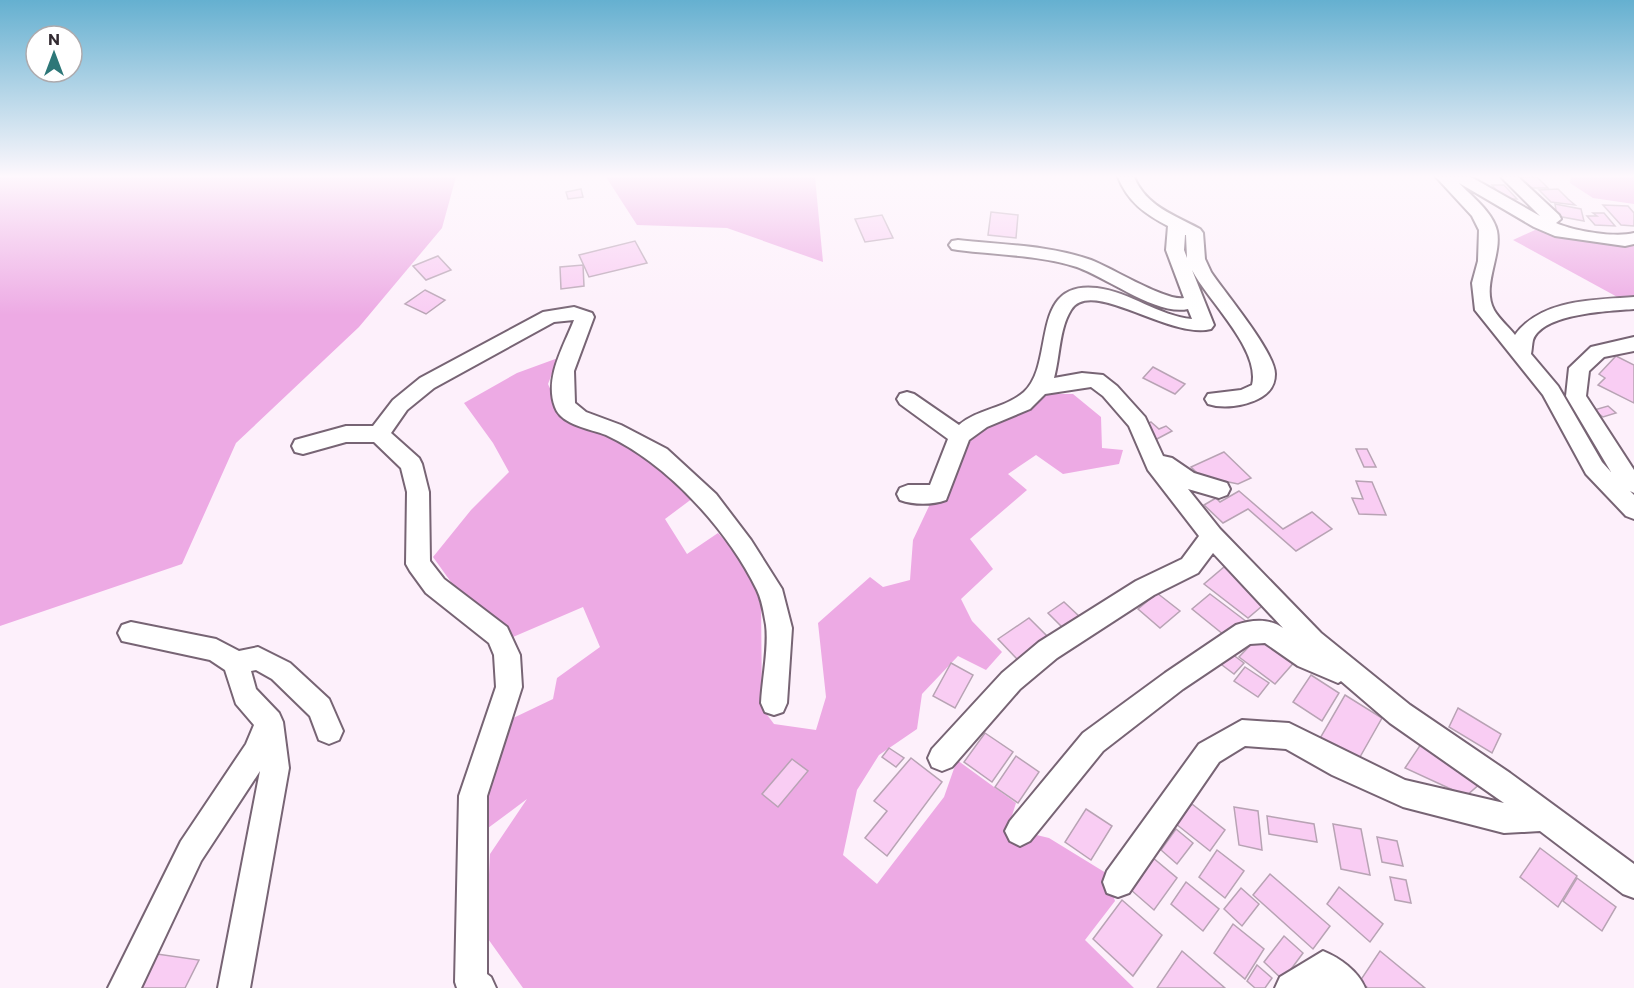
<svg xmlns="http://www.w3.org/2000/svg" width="1634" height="988" viewBox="0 0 1634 988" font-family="Commissioner,sans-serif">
  <rect width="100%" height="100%" fill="#fdf0fb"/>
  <!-- green -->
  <g fill="#edaae4">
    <polygon points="0,177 456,177 442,228 359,327 236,443 182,564 0,626"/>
    <polygon points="606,177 815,177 823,262 727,228 637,225"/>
    <polygon points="1571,177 1634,177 1634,204 1593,198 1570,183"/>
    <polygon points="1535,230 1634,241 1634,299 1621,299 1513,240"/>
    <polygon points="558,358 548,384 562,416 594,429 634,450 693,498 665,519 687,554 718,533 737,553 761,598 762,708 774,724 816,730 826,697 818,623 870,577 883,587 910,580 913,540 939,485 958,428 1032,394 1073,394 1101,417 1102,448 1123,450 1119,464 1063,474 1036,455 1008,474 1027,490 970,539 993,569 961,599 972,621 1002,652 986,670 958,656 922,694 917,729 879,755 857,790 843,855 877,884 944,797 957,760 1016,803 1008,828 1049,838 1106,873 1115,901 1085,940 1134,988 523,988 486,936 490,854 527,799 484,831 482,804 503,723 553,699 557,678 600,647 583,607 513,637 461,596 433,557 471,510 509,472 493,443 464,403 517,373"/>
  </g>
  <!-- building -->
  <g fill="#f9cdf3" stroke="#b8a3b4" stroke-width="1.5">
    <polygon points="1510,177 1537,177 1548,188 1520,188"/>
    <polygon points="1492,185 1504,185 1517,199 1504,199"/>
    <polygon points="581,189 583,197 568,199 566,192"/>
    <polygon points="1558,189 1568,199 1575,205 1551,202 1539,190"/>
    <polygon points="1555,204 1581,209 1584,221 1557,216"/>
    <polygon points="1603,205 1628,206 1634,213 1634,226 1621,225"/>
    <polygon points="991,212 1018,215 1016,238 988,235"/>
    <polygon points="1593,213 1604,213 1615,226 1595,225 1587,216 1597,216"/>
    <polygon points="882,215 893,238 865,242 855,219"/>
    <polygon points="635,241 647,263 589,277 579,255"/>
    <polygon points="438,256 451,270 426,280 413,266"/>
    <polygon points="583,265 584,286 561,289 560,267"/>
    <polygon points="425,290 445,300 426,314 405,304"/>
    <polygon points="1616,356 1634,365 1634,403 1598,385 1605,378 1599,374"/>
    <polygon points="1153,367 1185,384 1175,394 1143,378"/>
    <polygon points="1608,406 1616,413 1603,417 1594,410"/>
    <polygon points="1151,422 1159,429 1166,426 1172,431 1155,440 1140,428"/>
    <polygon points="1356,449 1367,449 1376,467 1364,467"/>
    <polygon points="1224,452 1251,478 1238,484 1200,476 1191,467"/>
    <polygon points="1356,481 1372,482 1386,515 1359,514 1352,498 1363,499"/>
    <polygon points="1239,491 1283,529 1312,512 1332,529 1296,551 1248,509 1223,523 1204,505 1216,498 1220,502"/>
    <polygon points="1224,567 1268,601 1248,618 1204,584"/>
    <polygon points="1157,593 1180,611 1160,628 1138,609"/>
    <polygon points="1210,594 1247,622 1229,639 1192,609"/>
    <polygon points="1064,602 1081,618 1065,630 1048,613"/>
    <polygon points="1029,618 1048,637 1017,659 998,639"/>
    <polygon points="1262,633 1297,659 1275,684 1239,657"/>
    <polygon points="1228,651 1244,663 1234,674 1218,662"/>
    <polygon points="951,663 973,675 955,708 933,696"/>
    <polygon points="1245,667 1269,683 1258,697 1234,681"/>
    <polygon points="1311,675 1339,693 1322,721 1293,702"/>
    <polygon points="1345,695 1382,718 1356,764 1319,740"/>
    <polygon points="1458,708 1501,734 1492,753 1449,727"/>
    <polygon points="985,733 1013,752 992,782 964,762"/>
    <polygon points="1423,741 1482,782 1466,796 1405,768"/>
    <polygon points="889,748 904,758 896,767 882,757"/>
    <polygon points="1016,756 1039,772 1018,803 995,787"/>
    <polygon points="911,758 942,782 887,856 865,838 887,811 874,801"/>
    <polygon points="792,759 808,771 778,807 762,794"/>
    <polygon points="1192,804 1225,830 1210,851 1176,824"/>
    <polygon points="1234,807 1258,811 1262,850 1239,845"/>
    <polygon points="1086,809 1112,826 1091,860 1065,842"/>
    <polygon points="1267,816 1314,824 1317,842 1269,834"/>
    <polygon points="1333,824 1361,829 1370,875 1341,869"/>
    <polygon points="1176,829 1193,843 1177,864 1161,850"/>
    <polygon points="1377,837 1397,841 1403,866 1382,862"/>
    <polygon points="1540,848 1577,876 1558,907 1520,877"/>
    <polygon points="1217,850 1244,871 1225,898 1199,877"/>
    <polygon points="1146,852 1177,878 1154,910 1123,883"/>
    <polygon points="1270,874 1330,926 1313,949 1253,895"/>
    <polygon points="1390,877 1406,880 1411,903 1395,900"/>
    <polygon points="1577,878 1616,907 1602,931 1563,901"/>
    <polygon points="1186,882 1219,909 1203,931 1171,904"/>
    <polygon points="1339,887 1383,924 1370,942 1327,904"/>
    <polygon points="1241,888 1259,904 1242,926 1224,909"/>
    <polygon points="1122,900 1162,935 1133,976 1093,939"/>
    <polygon points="1233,924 1264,949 1245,979 1214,953"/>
    <polygon points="1284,936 1303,953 1283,980 1264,962"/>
    <polygon points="1182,951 1225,988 1157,988"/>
    <polygon points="1380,951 1425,988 1368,988 1360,981"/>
    <polygon points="150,953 199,960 185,988 132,988"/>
    <polygon points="1257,965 1272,978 1265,988 1255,988 1247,981"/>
  </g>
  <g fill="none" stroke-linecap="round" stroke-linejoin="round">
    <!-- minor casing -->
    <g stroke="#776474" stroke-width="4">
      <g id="minor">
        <path d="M 1118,177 L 1134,177 C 1146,206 1174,215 1200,229 L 1203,233 L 1205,259 L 1211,272 C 1225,293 1275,352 1275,374 C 1275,387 1268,394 1258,399 C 1244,406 1223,409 1208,404 L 1205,399 L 1208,394 L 1241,390 L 1252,385 C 1261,350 1208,301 1192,270 L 1214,325 L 1211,329 C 1170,340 1091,277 1071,310 C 1059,329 1060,357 1054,378 L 1082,373 L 1103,375 L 1117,386 L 1145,417 L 1163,456 L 1172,458 L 1194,473 L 1227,483 L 1230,489 L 1227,495 L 1219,498 L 1188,489 L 1220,529 L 1321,633 L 1410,705 L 1510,773 L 1634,864 L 1634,898 L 1623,894 L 1540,831 L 1504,833 L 1403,807 L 1332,775 L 1286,749 L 1245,746 L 1219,762 L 1129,893 L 1118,897 L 1107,893 L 1103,882 L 1107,871 L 1199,744 L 1242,720 L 1289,723 L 1405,780 L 1504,803 L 1390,723 L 1341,681 L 1338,683 L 1298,666 L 1265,643 L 1250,644 L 1183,689 L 1103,751 L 1030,841 L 1020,846 L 1010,841 L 1005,831 L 1010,821 L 1083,733 L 1165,673 L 1236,625 C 1251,620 1269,618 1283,628 L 1213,553 L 1198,573 L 1154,595 L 1057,658 L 1020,689 L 952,767 L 942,771 L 932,767 L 928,758 L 932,749 L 1002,673 L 1039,642 L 1136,581 L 1182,559 L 1199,536 L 1148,470 L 1129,426 L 1103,396 L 1091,387 L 1045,394 L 1030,409 L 987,427 L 969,440 L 946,500 C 932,505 914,505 900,500 L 897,494 L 900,488 L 908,485 L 930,485 L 948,439 L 900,404 L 897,399 L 900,394 L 907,392 L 914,394 L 959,425 C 978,409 1006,408 1024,392 C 1056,363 1028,280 1097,288 C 1130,292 1159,316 1192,319 L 1188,309 C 1157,316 1108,278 1077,267 C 1040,255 997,255 958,250 L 952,249 L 949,245 L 952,241 L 958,240 C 1002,245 1049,245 1091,260 C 1110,267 1167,302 1184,298 L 1166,250 L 1168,226 C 1145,214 1128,202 1118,177 ZM 1185,235 L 1186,235 L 1187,258 L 1184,250 Z"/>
        <path d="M 1436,177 L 1471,177 L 1540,216 L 1501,177 L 1518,177 L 1559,215 L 1561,219 L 1556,223 C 1574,231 1615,238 1634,233 L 1634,244 L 1625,246 L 1555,236 L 1534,227 L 1459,183 C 1471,196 1493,212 1497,231 C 1502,256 1481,286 1494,310 C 1499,319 1509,327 1515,335 C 1541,299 1594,300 1634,297 L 1634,309 C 1610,311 1543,313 1533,340 C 1532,344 1532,349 1531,354 L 1558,386 L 1602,462 L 1611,472 L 1566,396 L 1569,368 L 1591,347 L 1634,337 L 1634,351 L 1604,357 L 1589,371 L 1586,396 L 1634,470 L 1634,493 L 1630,491 L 1634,495 L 1634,519 L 1626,516 L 1586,474 L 1543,395 L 1475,310 L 1472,283 L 1478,261 L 1479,230 L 1472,216 Z"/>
        <path d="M 574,307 L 592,313 L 594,317 L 574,371 L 575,403 L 586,412 L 621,425 L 667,449 L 716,494 L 751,540 L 782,589 L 792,628 L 787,703 L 783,712 L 774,715 L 765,712 L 761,703 C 762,680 769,647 766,625 C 764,614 762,600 757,590 C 727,529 668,464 606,435 C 591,429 561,425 555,407 C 544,378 564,346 574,320 L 554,322 L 434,388 L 407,410 L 391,433 L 419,458 L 422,464 L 429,492 L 430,561 L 444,579 L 507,627 L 520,655 L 522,687 L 487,796 L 487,974 L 491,977 L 496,988 L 457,988 L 455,982 L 459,796 L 496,687 L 494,655 L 489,643 L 426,593 L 410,571 L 406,564 L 407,492 L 401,468 L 374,442 L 346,442 L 303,454 L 295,452 L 292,446 L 295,440 L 346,426 L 373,426 L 393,400 L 420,378 L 543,312 Z"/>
        <polygon points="131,622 216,639 239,651 258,647 290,663 329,699 343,731 339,740 329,744 319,740 310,716 272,679 256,670 251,671 256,689 279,713 283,722 289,768 250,988 218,988 260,771 201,861 141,988 108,988 181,841 246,744 254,725 236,704 225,670 210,660 122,641 118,633 122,625"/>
        <path d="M 1323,951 C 1340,958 1358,971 1365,988 L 1275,988 L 1280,977 Z"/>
      </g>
    </g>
    <!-- minor -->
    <use href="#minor" fill="#fff" fill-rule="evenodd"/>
  </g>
  <!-- sky -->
  <linearGradient id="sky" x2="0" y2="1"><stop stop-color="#65b0d0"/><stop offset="0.56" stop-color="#fef8fd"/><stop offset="1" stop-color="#fef8fd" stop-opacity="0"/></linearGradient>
  <rect width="1634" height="315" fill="url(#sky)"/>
  <!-- north arrow -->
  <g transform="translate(54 54)"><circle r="28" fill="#ffffff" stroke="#adaaad" stroke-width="1.5"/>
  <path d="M0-4.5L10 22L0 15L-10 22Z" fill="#2d7778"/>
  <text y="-9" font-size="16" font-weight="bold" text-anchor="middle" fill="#332b32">N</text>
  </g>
</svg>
